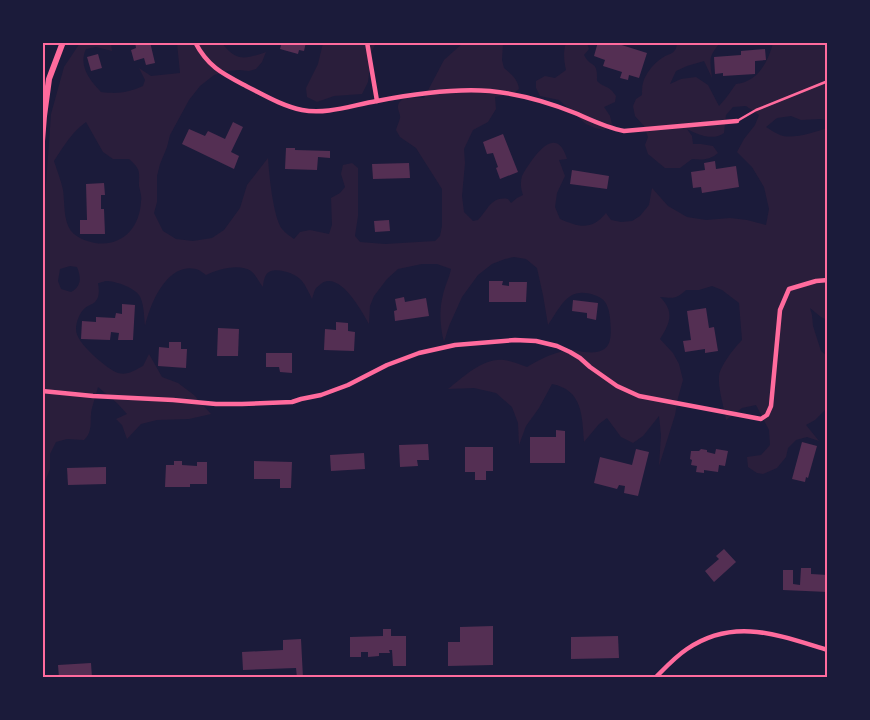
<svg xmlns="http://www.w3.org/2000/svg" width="870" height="720" viewBox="0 0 870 720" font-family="'PT Sans Narrow',sans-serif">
  <rect width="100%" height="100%" fill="#1b1b3a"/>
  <!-- green -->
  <g fill="#2a1e3b" fill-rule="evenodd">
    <path d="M 80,43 L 111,43 L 112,51 L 96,47 L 86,49 C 78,66 90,80 101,92 C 118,94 127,93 143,86 L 145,80 L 139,68 L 151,76 L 180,73 L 177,43 L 222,43 C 236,62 246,59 266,52 L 262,62 L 256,69 L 249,71 L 239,70 L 228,71 L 214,75 L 200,86 L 189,100 L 170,135 L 167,147 L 160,164 L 157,176 L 157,202 L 154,213 L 163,231 L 176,239 L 193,241 L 212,238 L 224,230 L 240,208 L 247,185 L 268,158 C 269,173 273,217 282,229 C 285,233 290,236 294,239 L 300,232 L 310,230 L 329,234 L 332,225 L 331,198 L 340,193 L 345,187 L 341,174 L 343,165 L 352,163 L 358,168 L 358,216 L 355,236 L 360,242 L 385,244 L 435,241 L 440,236 L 442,226 L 442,189 L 416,148 L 400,137 L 396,130 C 397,126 399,122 400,118 C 401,114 397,110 398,106 C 399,95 417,98 424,98 L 444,60 L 463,43 L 503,43 L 502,60 L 504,68 C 511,74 518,79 519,89 L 514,93 L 495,97 L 496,109 L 488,122 L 473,130 L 464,149 L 465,163 L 462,196 L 464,212 L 473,221 L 478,220 C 488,210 491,196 508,199 L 511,203 L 517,198 L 523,195 C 521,189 520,183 522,176 C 524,172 527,167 530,163 C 541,147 558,129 567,159 L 559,160 L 565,176 L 557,193 L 555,207 L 560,219 C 579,227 591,231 606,213 L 611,220 L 621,222 L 632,221 L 640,216 L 649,205 L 652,188 L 668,206 L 687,217 L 706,220 L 730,218 L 747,220 L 766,225 L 769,209 L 764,187 L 752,167 L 737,152 L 744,139 L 755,125 L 759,115 L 746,106 L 733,107 L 726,115 L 724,133 C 713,141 699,135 687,129 L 692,136 L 693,144 L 701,144 L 713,146 L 718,153 C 710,160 702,160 692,159 L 680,168 L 665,168 L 648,154 L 645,145 L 648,137 L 644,126 L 635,116 L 633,106 L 636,99 L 642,95 C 642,91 642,86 643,83 C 645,74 654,63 662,58 C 669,53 676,55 677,43 L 720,43 C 708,57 710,59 712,78 L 704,61 L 687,66 L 676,71 L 670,84 L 681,79 L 696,77 L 708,85 L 719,106 L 726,98 L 736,84 C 758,82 768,62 773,43 L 827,43 L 827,120 L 820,119 L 801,120 L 791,116 L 777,118 L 766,127 C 771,130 775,133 780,135 C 792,140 815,132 827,128 L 827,320 L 821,317 L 810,308 L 812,315 L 813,326 L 821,351 L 827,356 L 827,408 L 815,420 L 806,425 L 819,441 L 807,437 L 796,440 L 788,448 L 786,457 L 777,468 L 763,474 L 757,473 L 748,467 L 747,457 L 761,455 L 770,445 L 769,430 L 756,405 L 742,408 L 726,420 C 724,406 718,390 719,376 C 720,366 735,347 742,340 L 739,303 L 722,290 L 712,286 L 699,290 L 686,290 C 675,300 673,298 660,297 C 675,312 670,323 660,339 L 673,353 L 679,364 L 683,380 L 678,398 L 675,415 L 659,466 L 661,435 L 659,416 L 643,436 L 633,443 L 621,437 L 607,418 L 599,424 L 584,442 C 582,416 583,390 552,384 L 539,408 L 526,426 L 519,445 L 518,423 L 512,407 L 496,393 L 474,388 L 448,389 C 464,377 482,358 504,360 C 512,361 519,364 527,367 C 542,358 556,351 573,350 C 577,350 581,352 585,352 C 612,355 612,340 610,318 C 609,309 607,300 597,296 C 568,285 562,305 548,325 L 543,295 L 537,268 L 526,259 L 514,257 L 505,259 L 492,264 L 478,275 L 462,297 L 449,326 L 444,342 C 440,327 439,309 443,295 C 445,285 449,279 451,269 L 437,264 L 422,264 L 398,269 L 387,279 L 374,296 L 370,306 L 369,324 C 362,312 341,272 322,283 C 320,285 318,286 316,288 C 314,291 313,296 312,299 C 309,293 306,286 302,281 C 296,273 272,265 266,275 C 264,278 263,284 263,287 C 259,282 256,275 251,271 C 240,263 217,269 206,275 C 203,273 200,270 196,269 C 167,262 150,304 145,326 C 144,317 144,302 139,295 C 133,287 115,281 106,281 C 105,281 100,283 98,283 C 99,289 100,297 95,302 C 92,305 88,305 85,308 C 80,312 76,322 76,329 C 75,342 106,368 118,373 C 127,376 135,370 143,366 L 149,354 L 162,377 L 178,383 L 194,395 L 211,414 L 189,419 L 157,420 L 141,424 L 127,439 L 122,425 L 116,419 L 127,414 L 117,403 L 98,387 C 96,394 94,401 92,408 C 89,419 94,431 84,440 L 67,439 L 56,442 L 50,454 L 50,469 L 44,484 L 43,486 L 42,240 L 51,114 L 64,67 ZM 86,122 L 103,152 L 113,159 L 129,159 C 141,170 139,170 139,186 C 140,191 142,196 141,201 C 140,228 122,247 95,243 C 86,241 77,238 71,231 C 63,220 65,203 63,190 C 61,180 57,171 54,161 C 63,147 72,132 86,122 ZM 70,266 L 77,267 C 81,277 82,286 71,292 L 61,289 L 58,281 L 60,269 Z"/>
    <polygon points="323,43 376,43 372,51 368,82 362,94 334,96 317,102 307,97 306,88 318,64"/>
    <path d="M 566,43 L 587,43 L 589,49 L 584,55 C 591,69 598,59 597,81 C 605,89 608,84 616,96 L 615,102 L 604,107 L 610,116 L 612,124 L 604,130 L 595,128 L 586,124 L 559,100 L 540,96 L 536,88 L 536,81 L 545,76 L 555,78 L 566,70 C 564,61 563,51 566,43 Z"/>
  </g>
  <!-- building -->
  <g fill="#542f53">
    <polygon points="135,42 150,42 155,63 146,65 144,58 134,61 131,50 136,48"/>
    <polygon points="282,42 306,42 304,51 299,50 298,54 280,49"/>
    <polygon points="598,42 612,42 647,53 639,78 629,75 628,80 620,78 622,72 603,66 605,60 594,56"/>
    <polygon points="765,49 766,60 755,61 755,74 723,76 723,73 715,74 714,57 741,55 741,51"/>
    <polygon points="98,54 102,68 91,71 87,57"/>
    <polygon points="233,122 243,127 231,152 239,156 234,169 182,144 189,129 205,136 208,131 225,139"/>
    <polygon points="503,134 518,172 500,179 496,168 498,167 493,153 487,154 483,142"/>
    <polygon points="286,148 295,148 295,150 330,151 330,158 318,157 317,170 285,169"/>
    <polygon points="715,161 716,169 736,166 739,187 702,193 701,187 693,188 691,172 705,170 704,163"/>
    <polygon points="409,163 410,178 373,179 372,164"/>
    <polygon points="572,170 609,176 607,189 570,184"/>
    <polygon points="104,183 105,195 101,195 101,209 104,209 105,234 80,234 80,220 87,220 86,184"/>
    <polygon points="389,220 390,231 375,232 374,221"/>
    <polygon points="489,281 503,281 502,285 509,286 509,282 527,282 526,302 489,302"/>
    <polygon points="404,297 405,302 426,298 429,316 395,321 394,311 397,310 395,299"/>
    <polygon points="573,300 598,303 596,320 587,318 587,313 572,311"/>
    <polygon points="122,304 135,305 133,340 118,340 119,333 111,332 110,340 81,339 82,321 96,322 96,317 115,318 116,313 122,314"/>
    <polygon points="706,308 709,328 714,327 718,351 705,353 705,349 685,352 683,341 691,340 687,311"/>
    <polygon points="336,322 348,323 348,331 355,332 354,351 324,350 325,329 336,330"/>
    <polygon points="218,328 239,329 238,356 217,356"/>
    <polygon points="169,342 181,342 181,349 187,349 186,368 158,366 159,347 169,348"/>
    <polygon points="266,353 292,353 292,373 280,372 279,367 266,367"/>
    <polygon points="556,430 565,431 565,463 530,463 530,437 556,437"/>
    <polygon points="802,442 817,446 808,478 806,477 805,482 792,479"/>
    <polygon points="428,444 429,460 417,460 418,466 400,467 399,445"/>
    <polygon points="465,447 493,447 493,471 486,471 486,480 475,480 475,472 465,472"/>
    <polygon points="636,449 649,452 638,496 624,493 625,486 619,485 617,489 594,483 600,457 632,465"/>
    <polygon points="701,449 707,450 707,452 715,454 716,449 728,451 725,466 719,465 718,472 704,470 704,473 696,472 697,466 691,465 692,460 690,459 691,451 699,451"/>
    <polygon points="364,453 365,469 331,471 330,455"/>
    <polygon points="174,461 182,461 182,465 197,466 197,462 207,462 207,484 190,484 190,487 165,487 166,465 174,465"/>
    <polygon points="254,461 292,462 291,488 280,488 280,479 254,479"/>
    <polygon points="106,467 106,484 68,485 67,468"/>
    <polygon points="724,549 736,562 714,582 705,571 719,559 716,556"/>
    <polygon points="801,568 811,568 811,574 828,575 828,592 783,590 783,570 793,570 793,584 800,585"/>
    <polygon points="493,626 493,665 448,666 448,642 460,642 460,627"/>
    <polygon points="383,629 391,629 391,636 406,636 406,666 393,666 392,650 389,650 390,653 379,653 379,656 368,657 368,652 361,652 361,657 350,657 350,637 383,636"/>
    <polygon points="618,636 619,658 571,659 571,637"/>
    <polygon points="301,639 303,678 297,678 296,668 243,670 242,652 283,650 283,640"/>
    <polygon points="91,663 92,678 59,678 58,665"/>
  </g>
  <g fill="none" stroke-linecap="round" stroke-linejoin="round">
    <!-- service -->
    <polyline stroke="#ff6b9d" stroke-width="2.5" points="737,121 756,110 828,81"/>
    <!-- minor -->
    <g stroke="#ff6b9d" stroke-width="4.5">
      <path d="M 195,42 C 208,67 223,74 246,86 C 264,95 282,106 302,110 C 326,115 353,105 377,101 C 413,94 452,88 490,91 C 519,94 548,102 575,113 C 591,120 607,128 624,131 L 737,121"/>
      <polyline points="367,42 377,101"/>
      <polyline points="42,391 93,396 173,400 216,404 242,404 292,402 301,399 321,395 348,385 387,365 419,353 455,345 515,340 536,341 557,346 570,352 580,358 590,367 617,386 639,396 761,419 767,415 771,406 780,310 789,289 816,281 828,280"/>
      <path d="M 655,678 C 665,668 675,657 687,649 C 734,617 778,635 828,650"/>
    </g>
    <!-- secondary -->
    <polyline stroke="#ff6b9d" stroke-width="6" points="42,141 44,116 49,79 63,42"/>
  </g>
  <!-- border -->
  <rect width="870" height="720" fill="none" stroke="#1b1b3a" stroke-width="88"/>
  <rect x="44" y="44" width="782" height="632" fill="none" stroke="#ff6b9d" stroke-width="2"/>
</svg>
